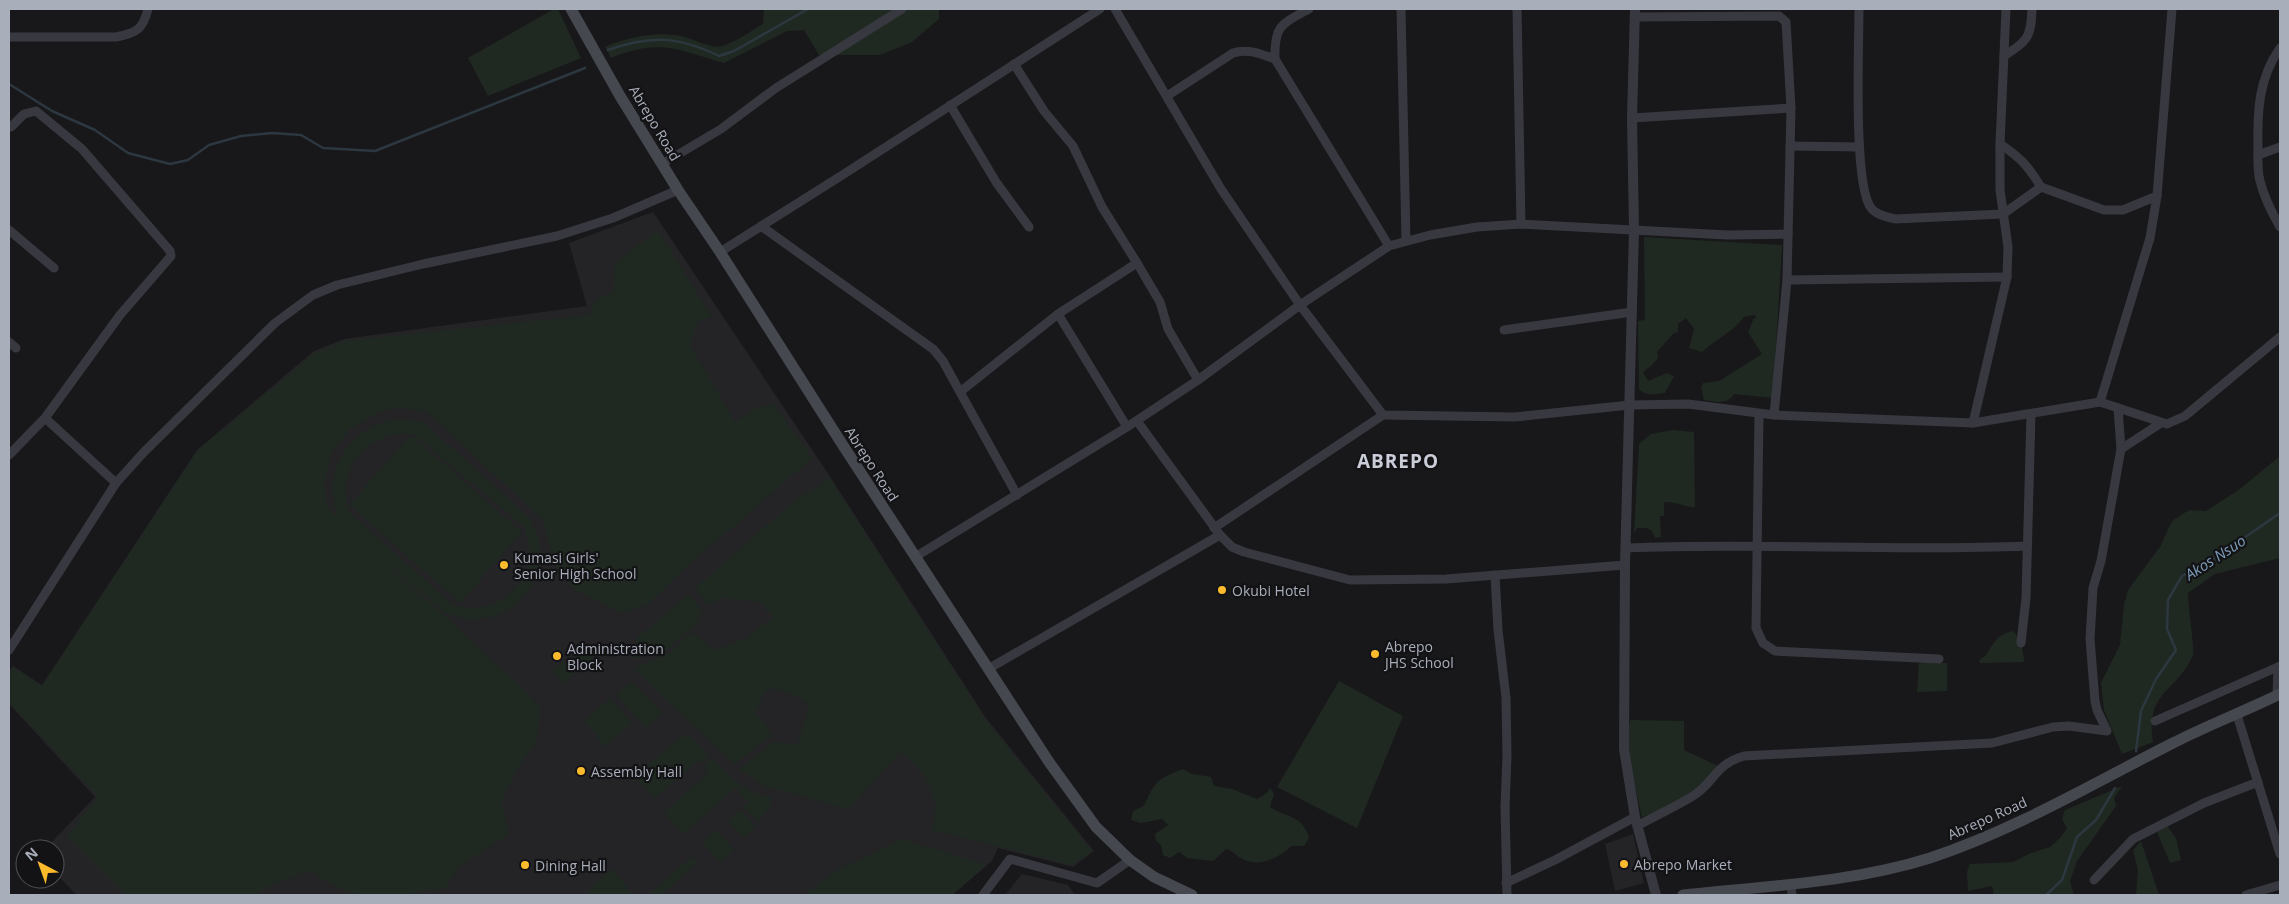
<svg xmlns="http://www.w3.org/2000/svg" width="2289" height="904" viewBox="0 0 2289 904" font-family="'Open Sans',sans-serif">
  <rect width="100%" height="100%" fill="#18181a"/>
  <!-- built -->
  <g fill="#242427">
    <polygon points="653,212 829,475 986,718 1094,851 1073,867 998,848 992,861 952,895 77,895 55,873 55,849 45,849 95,797 9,704 9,671 13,666 42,685 197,450 314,351 344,339 587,306 569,243"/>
    <polygon points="1633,834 1644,883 1615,891 1605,844"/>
    <polygon points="1022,874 1068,885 1075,895 1005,895"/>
  </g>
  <!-- green -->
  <g fill="#1f2921" fill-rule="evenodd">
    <polygon points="554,9 558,9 581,58 488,96 468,58"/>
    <path d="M 764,9 L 939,9 L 939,19 L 912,42 L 880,55 L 819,55 L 804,30 L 787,31 L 724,63 C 677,50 661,38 611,58 L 605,47 C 628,37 656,31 681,36 C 693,38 709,49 722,46 C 736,42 751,31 763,24 Z"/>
    <path d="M 658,230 L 712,317 L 698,321 L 690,345 L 735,422 L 757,408 L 773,403 L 812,458 L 731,529 L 694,559 L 646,606 L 621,613 L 574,589 L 554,565 L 543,520 L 427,412 L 399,408 L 380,412 L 350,429 L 332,452 L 324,483 L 327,507 L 337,517 C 337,511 333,502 333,495 C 330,456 361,422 400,419 C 407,419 415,421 423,422 L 530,518 L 539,540 L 539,565 L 531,588 L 515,606 L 493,617 L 469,620 L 445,613 L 354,532 L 519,685 L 541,708 L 536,743 L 516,770 L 502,801 L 509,834 L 460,866 L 445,888 C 410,893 371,903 337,887 C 328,883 319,876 310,871 L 273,884 L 256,895 L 126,895 L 67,836 L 98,797 L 9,702 L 9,673 L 13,667 L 42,686 L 198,450 L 315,353 L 345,341 L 590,315 L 596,299 L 613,292 L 615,263 ZM 413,434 L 524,527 C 525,532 528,539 529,545 C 533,578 505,609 471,608 C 465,608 458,606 452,604 L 348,511 L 345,487 L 352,464 L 368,446 L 389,435 Z"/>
    <path d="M 1644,237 L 1782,245 L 1773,398 L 1734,394 C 1728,405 1715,402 1704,400 L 1701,388 L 1703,383 L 1719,381 L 1762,354 L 1748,332 L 1754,318 L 1757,318 L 1754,315 L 1744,317 C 1733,332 1716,339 1702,352 L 1689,348 L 1694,329 L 1686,318 L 1678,324 L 1678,332 L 1673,334 L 1657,352 L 1658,358 L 1652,365 L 1643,372 L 1648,381 L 1667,373 L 1674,376 L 1665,393 C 1656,394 1647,397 1639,389 L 1638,321 L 1645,320 Z"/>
    <path d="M 1673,430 L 1694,432 L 1695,507 C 1684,507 1675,501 1664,502 L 1664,516 L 1660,516 L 1661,537 L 1655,538 L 1652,531 L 1647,528 L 1637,528 L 1634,534 L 1639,444 L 1651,434 Z"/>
    <polygon points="411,435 522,532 460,603 349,505"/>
    <path d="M 2280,456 L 2280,558 L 2215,574 L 2188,593 C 2188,605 2195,650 2193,655 C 2177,693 2145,690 2153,742 L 2122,754 L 2104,710 L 2101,683 L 2120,645 L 2124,605 L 2128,590 L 2160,547 L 2172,521 L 2189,510 L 2206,511 L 2240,489 Z"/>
    <polygon points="829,477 985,719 1092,851 1073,865 932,830 936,805 925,777 901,751 849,809 764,786 739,769 773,742 798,744 809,704 794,695 771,688 764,693 755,714 764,721 772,735 734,764 636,671 635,667 668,654 692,632 715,650 747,638 773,617 759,602 723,598 708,605 695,588 800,496 814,489"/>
    <polygon points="688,595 703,611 696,618 699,622 667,650 631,659 637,638"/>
    <path d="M 2013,631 C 2020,638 2024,653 2024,662 L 1980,663 L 1979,660 C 1993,654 1989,636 2013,631 Z"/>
    <polygon points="582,644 594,657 583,667 571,654"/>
    <polygon points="563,661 575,674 564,684 552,671"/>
    <polygon points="1919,663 1947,663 1947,691 1917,692"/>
    <polygon points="1339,681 1403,716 1357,828 1277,787"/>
    <polygon points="629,683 633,683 663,713 646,728 616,695"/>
    <polygon points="611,698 631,723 605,747 584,721"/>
    <path d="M 1630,720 L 1684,721 L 1684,750 L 1718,766 C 1691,797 1680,803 1642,817 C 1635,786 1624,752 1630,720 Z"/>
    <polygon points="689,735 710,755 701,763 698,761 654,798 635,776 678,739"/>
    <path d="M 712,758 C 725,771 736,783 753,792 C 759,795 766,795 772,799 L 771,805 L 760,820 L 757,821 L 748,811 L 742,808 L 748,802 L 736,788 L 683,834 L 664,812 L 709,772 L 704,765 Z"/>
    <path d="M 1183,769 L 1192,774 L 1211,777 L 1214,786 L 1232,789 L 1257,799 L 1267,793 L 1270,788 L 1274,794 L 1270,807 C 1287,818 1303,815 1309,838 L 1304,846 L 1291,846 C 1279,859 1255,869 1239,857 C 1234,854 1232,850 1226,849 L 1213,861 L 1187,858 L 1179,852 L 1170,858 L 1163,855 L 1161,845 L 1156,841 L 1155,834 L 1168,825 L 1162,819 L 1141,823 L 1131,820 L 1133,811 L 1144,806 C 1155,781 1157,779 1183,769 Z"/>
    <polygon points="2122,786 2114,798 2116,806 2077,861 2070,881 2074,895 1994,895 1992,886 1968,891 1967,872 1970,864 2013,862 2031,853 2050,847 2061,837 2067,828 2062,819 2065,810"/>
    <polygon points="741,810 755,826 744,837 728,821"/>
    <polygon points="2167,826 2176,838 2181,860 2170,863 2157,832"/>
    <polygon points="716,830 733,849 731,853 721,862 702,842"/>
    <polygon points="902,839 987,865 952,895 808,895 807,892 838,870"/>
    <polygon points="2141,841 2159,895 2136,895 2138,871 2133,850"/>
    <polygon points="692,857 697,863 663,893 664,895 648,895"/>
    <polygon points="611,869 634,895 587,895 591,887"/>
  </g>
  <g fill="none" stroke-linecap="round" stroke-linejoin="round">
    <!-- stream -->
    <g stroke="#2c3740" stroke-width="2.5">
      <path d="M 608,50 C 651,35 678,36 719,56 L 734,51 L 808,9"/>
      <polyline points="9,84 52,111 95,130 128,153 170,164 188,160 209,145 241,136 272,133 301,135 323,148 375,151 585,68"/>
      <polyline points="2136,751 2141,711 2156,679 2176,650 2167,629 2168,600 2182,576 2215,558 2280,513"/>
      <polyline points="2046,895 2062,880 2077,837 2096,820 2115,788"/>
    </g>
    <!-- minor -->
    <g stroke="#383940" stroke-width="9">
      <polyline points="1115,9 1221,189 1300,305 1383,415 1515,417 1630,405 1688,404 1774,415 1973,423 2100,402 2167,424 2185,416 2280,337"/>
      <path d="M 1309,9 C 1281,24 1274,26 1275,59 L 1389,246"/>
      <polyline points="1401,9 1406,241"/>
      <polyline points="1517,9 1521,224"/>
      <path d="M 1859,9 C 1859,44 1853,185 1871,208 C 1876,215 1887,217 1895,219 L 2003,214 L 2041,187 L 2104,210 L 2123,210 L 2157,196"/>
      <path d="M 9,37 L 116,37 C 137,33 143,29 148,9"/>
      <path d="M 2280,48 C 2259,78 2257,110 2258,147 C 2258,158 2257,170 2260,181 C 2264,197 2272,213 2280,227"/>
      <path d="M 2004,56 C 2028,40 2031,38 2032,9"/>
      <path d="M 1167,96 L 1233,53 C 1248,48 1261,54 1275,59"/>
      <polyline points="950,105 996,182 1029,227"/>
      <polyline points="1632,118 1791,108 1786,22 1779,16 1636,17"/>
      <path d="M 2000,144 C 2021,158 2028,166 2041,187"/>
      <polyline points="1790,146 1859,147"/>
      <polyline points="2258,155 2280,147"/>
      <polyline points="662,164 721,129 776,88 902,9"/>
      <polyline points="761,226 933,349 943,361 960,392 1058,314 1137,263 1102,207 1073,146 1044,111 1014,64"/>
      <polyline points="9,230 54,268"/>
      <polyline points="720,252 844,174 1100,9"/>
      <polyline points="1137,263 1160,302 1168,329 1198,380"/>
      <polyline points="1787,280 1791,108"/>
      <polyline points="1058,314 1127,427"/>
      <polyline points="1504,330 1632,312"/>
      <polyline points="9,342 16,348"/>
      <polyline points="960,392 1017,495"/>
      <polyline points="2100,402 2150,238 2157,196 2172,9"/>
      <polyline points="1759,414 1756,628 1763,643 1775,651 1939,659"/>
      <polyline points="1774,415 1787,280 2007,277"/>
      <polyline points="45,418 116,483"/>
      <polyline points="1137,421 1220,535 1232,547 1244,552 1350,580 1446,579 1625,565"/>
      <polyline points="1973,423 2007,277 2008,247 2000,190 2000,144 2006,9"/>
      <polyline points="2121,449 2161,423"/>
      <polyline points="9,455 45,418 120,315 171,256 170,251 82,149 36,111 24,114 11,127"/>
      <polyline points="1214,528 1383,415"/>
      <path d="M 1626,548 C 1760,542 1894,552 2027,546"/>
      <polyline points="915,557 1127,427 1198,380 1300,305 1389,246 1430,235 1477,227 1521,224 1728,235 1788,234"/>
      <polyline points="1495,575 1498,630 1506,698 1507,756 1505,807 1507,895"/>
      <polyline points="2021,643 2026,598 2031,414"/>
      <polyline points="9,650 116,483 144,452 275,323 313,295 337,285 423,264 557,236 613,218 678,190"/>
      <polyline points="988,669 1220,535"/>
      <polyline points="2277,695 2278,667"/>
      <polyline points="2237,715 2280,854"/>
      <polyline points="2155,721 2280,666"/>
      <path d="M 1637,826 C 1655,816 1675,807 1693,796 C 1715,782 1715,764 1744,756 L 1992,743 L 2053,727 L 2069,726 L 2107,731 L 2097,710 L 2095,701 L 2090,639 L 2093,588 L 2101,561 L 2121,449 L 2118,408"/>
      <polyline points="2094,880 2133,839 2204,803 2258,782"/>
      <polyline points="1506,883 1555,860 1635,817"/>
      <polyline points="1791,884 1792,895"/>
      <polyline points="983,895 1010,859 1097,883 1130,860"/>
      <polyline points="2246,895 2280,885"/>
    </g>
    <!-- tertiary -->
    <polyline stroke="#383940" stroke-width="10" points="1635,9 1632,118 1634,230 1625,565 1624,749 1635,817 1656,895"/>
    <!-- secondary -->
    <g stroke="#464850" stroke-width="11">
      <polyline points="571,9 620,96 678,190 720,252 844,447 1049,762 1096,827 1130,860 1154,877 1192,895"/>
      <path d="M 1683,895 C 1765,886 1851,883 1930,858 C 2015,830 2094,783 2173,743 C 2208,725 2245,711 2280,694"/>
    </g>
  </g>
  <!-- markers -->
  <g fill="#ffbb2b" stroke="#131315" stroke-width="2">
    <circle cx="504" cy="565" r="5"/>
    <circle cx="1222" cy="590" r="5"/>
    <circle cx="1375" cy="654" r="5"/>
    <circle cx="557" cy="656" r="5"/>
    <circle cx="581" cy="771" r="5"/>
    <circle cx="1624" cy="864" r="5"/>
    <circle cx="525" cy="865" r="5"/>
  </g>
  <g text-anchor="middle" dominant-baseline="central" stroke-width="4.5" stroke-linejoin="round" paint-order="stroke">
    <!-- street labels -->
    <g font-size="14" fill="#a9aebb" stroke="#131315">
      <text transform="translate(655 123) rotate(59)">Abrepo Road</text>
      <text transform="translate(872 464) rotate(57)">Abrepo Road</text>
      <text transform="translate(1987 818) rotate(-24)">Abrepo Road</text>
    </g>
    <!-- poi labels -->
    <g font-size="14" fill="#a9aebb" stroke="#131315" text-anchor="start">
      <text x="514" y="557">Kumasi Girls'<tspan x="514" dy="16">Senior High School</tspan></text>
      <text x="1232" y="590">Okubi Hotel</text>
      <text x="1385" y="646">Abrepo<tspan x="1385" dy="16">JHS School</tspan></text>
      <text x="567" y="648">Administration<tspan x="567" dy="16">Block</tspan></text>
      <text x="591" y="771">Assembly Hall</text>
      <text x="1634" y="864">Abrepo Market</text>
      <text x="535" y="865">Dining Hall</text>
    </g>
    <!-- water labels -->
    <g font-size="15" font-style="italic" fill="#7d9cb9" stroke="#131315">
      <text transform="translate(2215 557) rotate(-33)">Akos Nsuo</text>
    </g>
    <!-- district labels -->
    <g font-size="19" font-weight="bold" letter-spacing="1" fill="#cacdd7" stroke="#131315">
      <text x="1398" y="461">ABREPO</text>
    </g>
  </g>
  <!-- border -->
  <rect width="2289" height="904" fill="none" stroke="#a9aebb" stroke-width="20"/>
  <!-- north arrow -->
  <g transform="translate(40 864) rotate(319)"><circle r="24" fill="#131315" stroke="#4f5157"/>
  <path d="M0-4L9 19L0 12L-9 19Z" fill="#ffbb2b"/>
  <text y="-8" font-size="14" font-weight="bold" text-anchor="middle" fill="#a9aebb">N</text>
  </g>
</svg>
